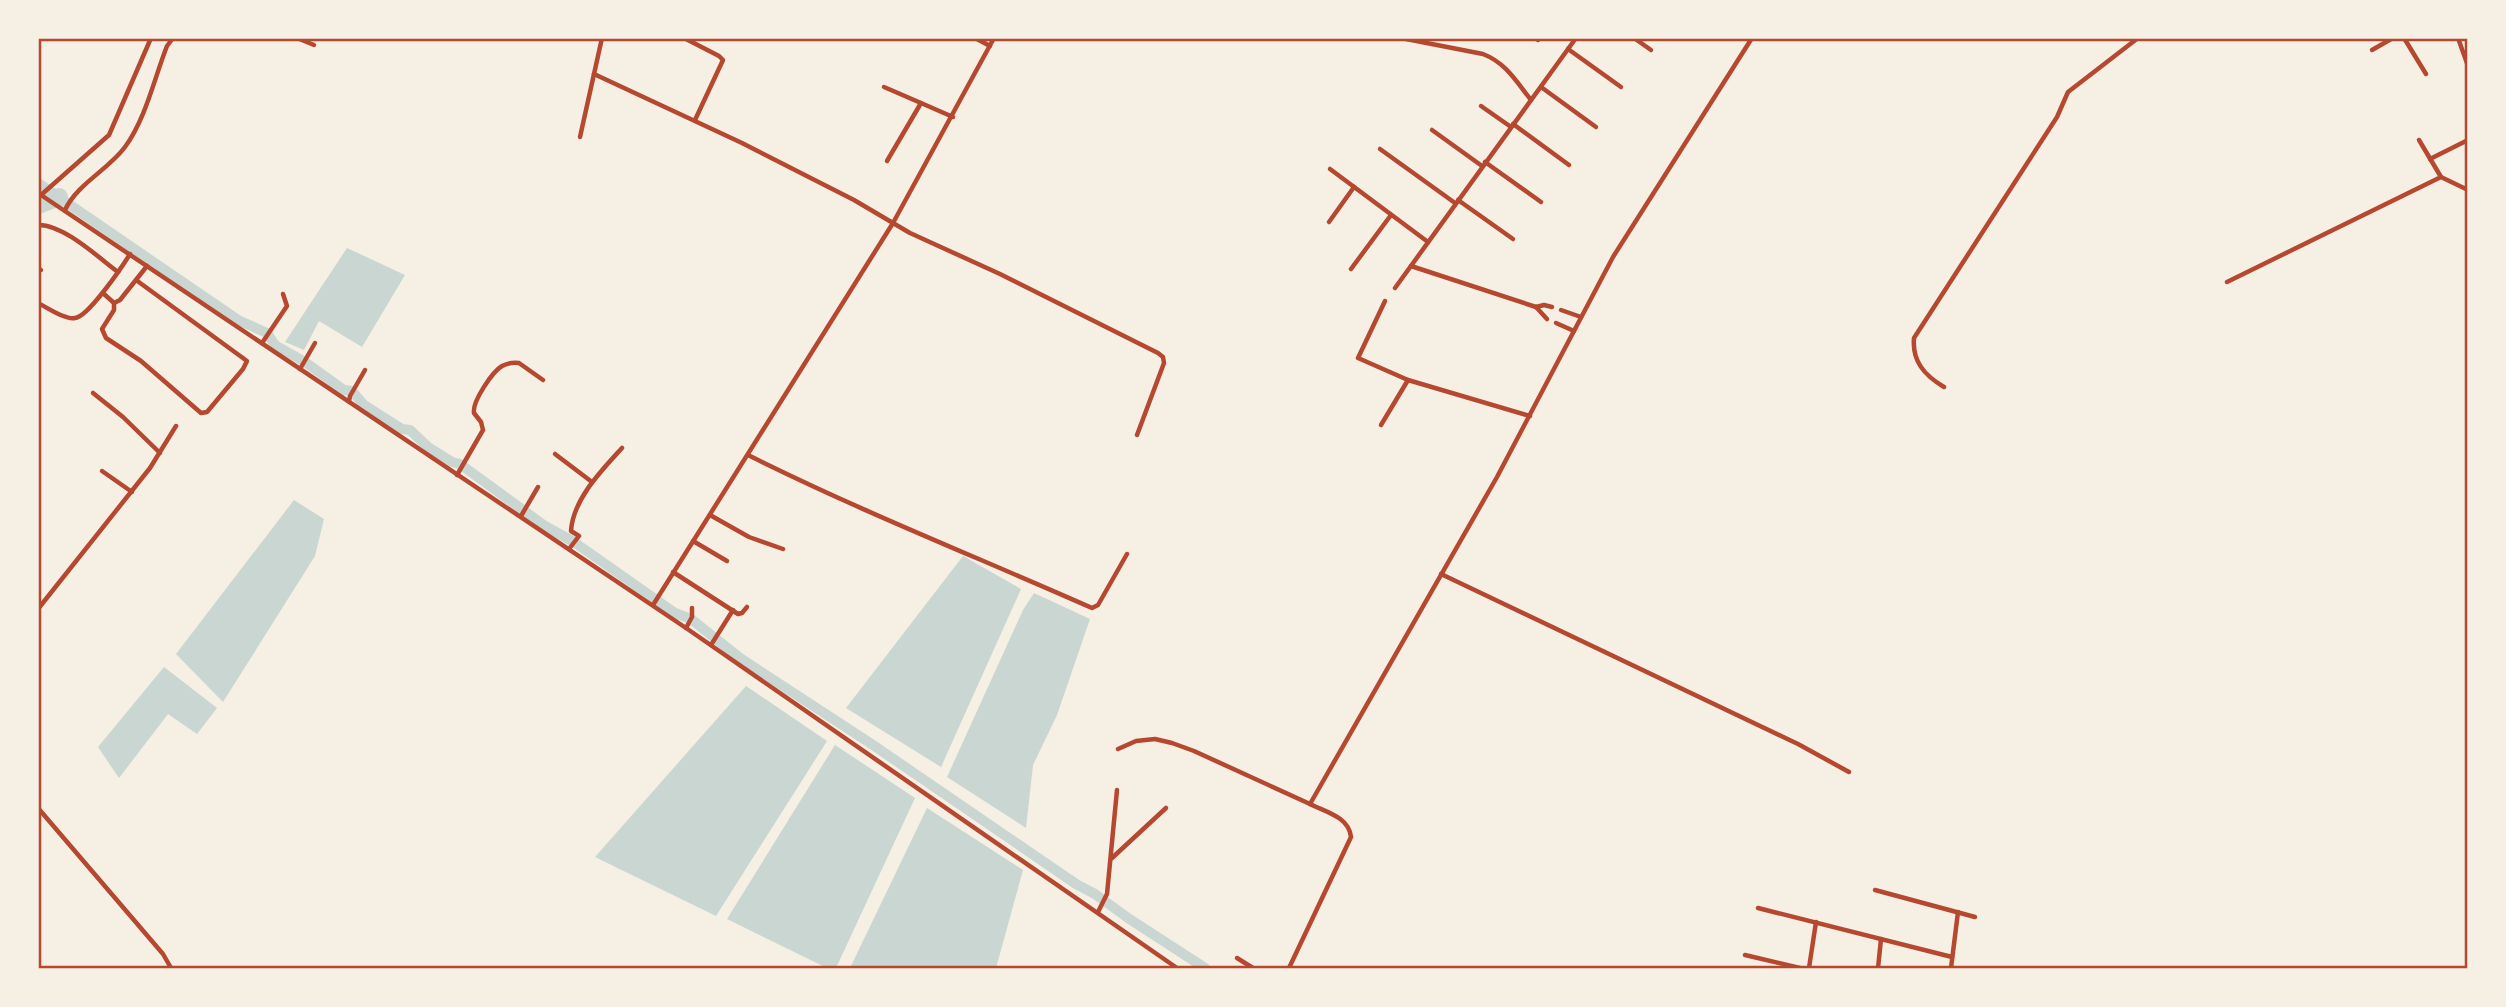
<svg xmlns="http://www.w3.org/2000/svg" width="2506" height="1007" viewBox="0 0 2506 1007" font-family="'Times New Roman',serif">
  <rect width="100%" height="100%" fill="#f6efe4"/>
  <!-- water -->
  <g fill="#c9d6d2">
    <polygon points="347,248 405,275 362,347 319,321 304,350 285,342"/>
    <polygon points="294,500 324,519 315,556 223,702 176,654"/>
    <polygon points="963,556 1021,589 941,767 846,708"/>
    <polygon points="1034,593 1090,619 1057,715 1033,765 1026,828 947,777 1023,610"/>
    <polygon points="164,667 217,708 197,734 168,714 119,778 98,747"/>
    <polygon points="746,686 827,741 716,916 595,857"/>
    <polygon points="835,745 915,798 836,968 827,968 727,919"/>
    <polygon points="927,808 1023,870 996,968 850,968"/>
  </g>
  <g fill="none" stroke-linecap="round" stroke-linejoin="round">
    <!-- canal -->
    <polyline stroke="#c9d6d2" stroke-width="10" points="38,183 238,320 267,333 275,345 305,362 344,390 352,391 364,405 402,429 410,430 428,447 452,462 460,464 545,526 574,542 675,613 691,619 740,658 873,745 1076,884 1095,894 1128,918 1205,968"/>
    <!-- river -->
    <polyline stroke="#c9d6d2" stroke-width="18" points="38,205 59,197"/>
    <!-- minor -->
    <g stroke="#b5482f" stroke-width="4.5">
      <polyline points="297,38 314,45"/>
      <polyline points="684,38 719,56 723,60 695,120"/>
      <polyline points="975,38 990,46"/>
      <path d="M 1401,38 L 1483,54 C 1506,63 1516,81 1531,100"/>
      <polyline points="1535,38 1538,40"/>
      <polyline points="1634,38 1651,50"/>
      <polyline points="2404,38 2426,74"/>
      <polyline points="2458,38 2468,66"/>
      <polyline points="1568,49 1621,87"/>
      <polyline points="2372,50 2393,38"/>
      <polyline points="594,74 742,143 854,200 910,233 1000,274 1158,353 1163,357 1164,363 1137,435"/>
      <polyline points="884,87 921,103"/>
      <polyline points="1541,87 1596,127"/>
      <polyline points="1481,106 1511,127"/>
      <polyline points="1513,124 1569,165"/>
      <polyline points="1432,130 1482,166"/>
      <polyline points="580,137 602,38"/>
      <polyline points="2419,140 2441,177"/>
      <polyline points="1380,149 1455,203"/>
      <polyline points="2430,159 2468,140"/>
      <polyline points="887,161 921,103 953,117"/>
      <polyline points="1485,162 1541,202"/>
      <polyline points="1330,169 1428,242"/>
      <polyline points="38,193 686,628 1177,968"/>
      <polyline points="41,195 109,135 151,38"/>
      <polyline points="1458,200 1513,239"/>
      <path d="M 65,210 C 77,184 108,170 125,147 C 146,118 154,79 167,46 L 173,38"/>
      <polyline points="1329,222 1354,187"/>
      <path d="M 38,225 C 63,224 99,258 118,272"/>
      <polyline points="1411,266 1536,307 1544,305 1552,307"/>
      <polyline points="38,268 41,270"/>
      <polyline points="1351,269 1391,215"/>
      <polyline points="2227,282 2441,177 2468,190"/>
      <polyline points="1395,288 1576,38"/>
      <polyline points="104,294 114,303 114,310 102,329 106,338 141,361 201,413 207,412 243,369 247,361 136,280"/>
      <polyline points="1385,301 1358,358 1408,380 1530,416"/>
      <path d="M 38,303 C 48,308 65,320 75,318 C 88,317 122,267 130,254"/>
      <polyline points="114,303 120,300 147,266"/>
      <polyline points="1536,307 1547,319"/>
      <polyline points="1561,310 1581,317"/>
      <polyline points="1556,323 1574,331"/>
      <polyline points="262,343 287,306 283,294"/>
      <polyline points="300,369 315,343"/>
      <path d="M 1944,387 C 1924,375 1912,361 1914,338 L 2057,117 L 2068,92 L 2138,38"/>
      <polyline points="93,393 123,417 160,453"/>
      <polyline points="349,401 350,396 365,370"/>
      <polyline points="1381,425 1408,380"/>
      <polyline points="555,454 592,482"/>
      <path d="M 748,455 C 860,511 977,557 1092,608 L 1098,605 L 1127,554"/>
      <polyline points="102,471 132,492"/>
      <path d="M 457,475 L 483,430 L 481,422 L 474,413 C 472,402 492,372 502,366 C 508,363 513,362 519,363 L 543,380"/>
      <polyline points="710,515 749,537 783,549"/>
      <polyline points="521,516 538,487"/>
      <polyline points="693,541 727,561"/>
      <path d="M 569,549 L 579,536 L 571,531 C 573,499 602,470 622,448"/>
      <polyline points="673,572 738,614 742,613 747,607"/>
      <polyline points="1441,574 1798,744 1849,772"/>
      <polyline points="653,605 893,223 994,38"/>
      <polyline points="38,609 150,468 176,426"/>
      <polyline points="686,628 692,617 692,608"/>
      <polyline points="711,645 733,610"/>
      <polyline points="1118,749 1136,741 1155,739 1172,743 1194,751 1310,804"/>
      <polyline points="38,808 163,954 171,968"/>
      <polyline points="1112,858 1166,808"/>
      <polyline points="1875,890 1975,917"/>
      <polyline points="1758,908 1952,957"/>
      <polyline points="1098,912 1107,894 1117,790"/>
      <polyline points="1745,955 1800,968"/>
      <polyline points="1237,958 1253,968"/>
      <path d="M 1289,968 L 1351,837 C 1349,817 1326,812 1310,804 L 1497,477 L 1613,257 L 1752,38"/>
      <polyline points="1809,968 1816,922"/>
      <polyline points="1878,968 1881,939"/>
      <polyline points="1951,968 1958,912"/>
    </g>
  </g>
  <!-- border -->
  <rect width="2506" height="1007" fill="none" stroke="#f6efe4" stroke-width="80"/>
  <rect x="40" y="40" width="2426" height="927" fill="none" stroke="#b5482f" stroke-width="2.5"/>
</svg>
